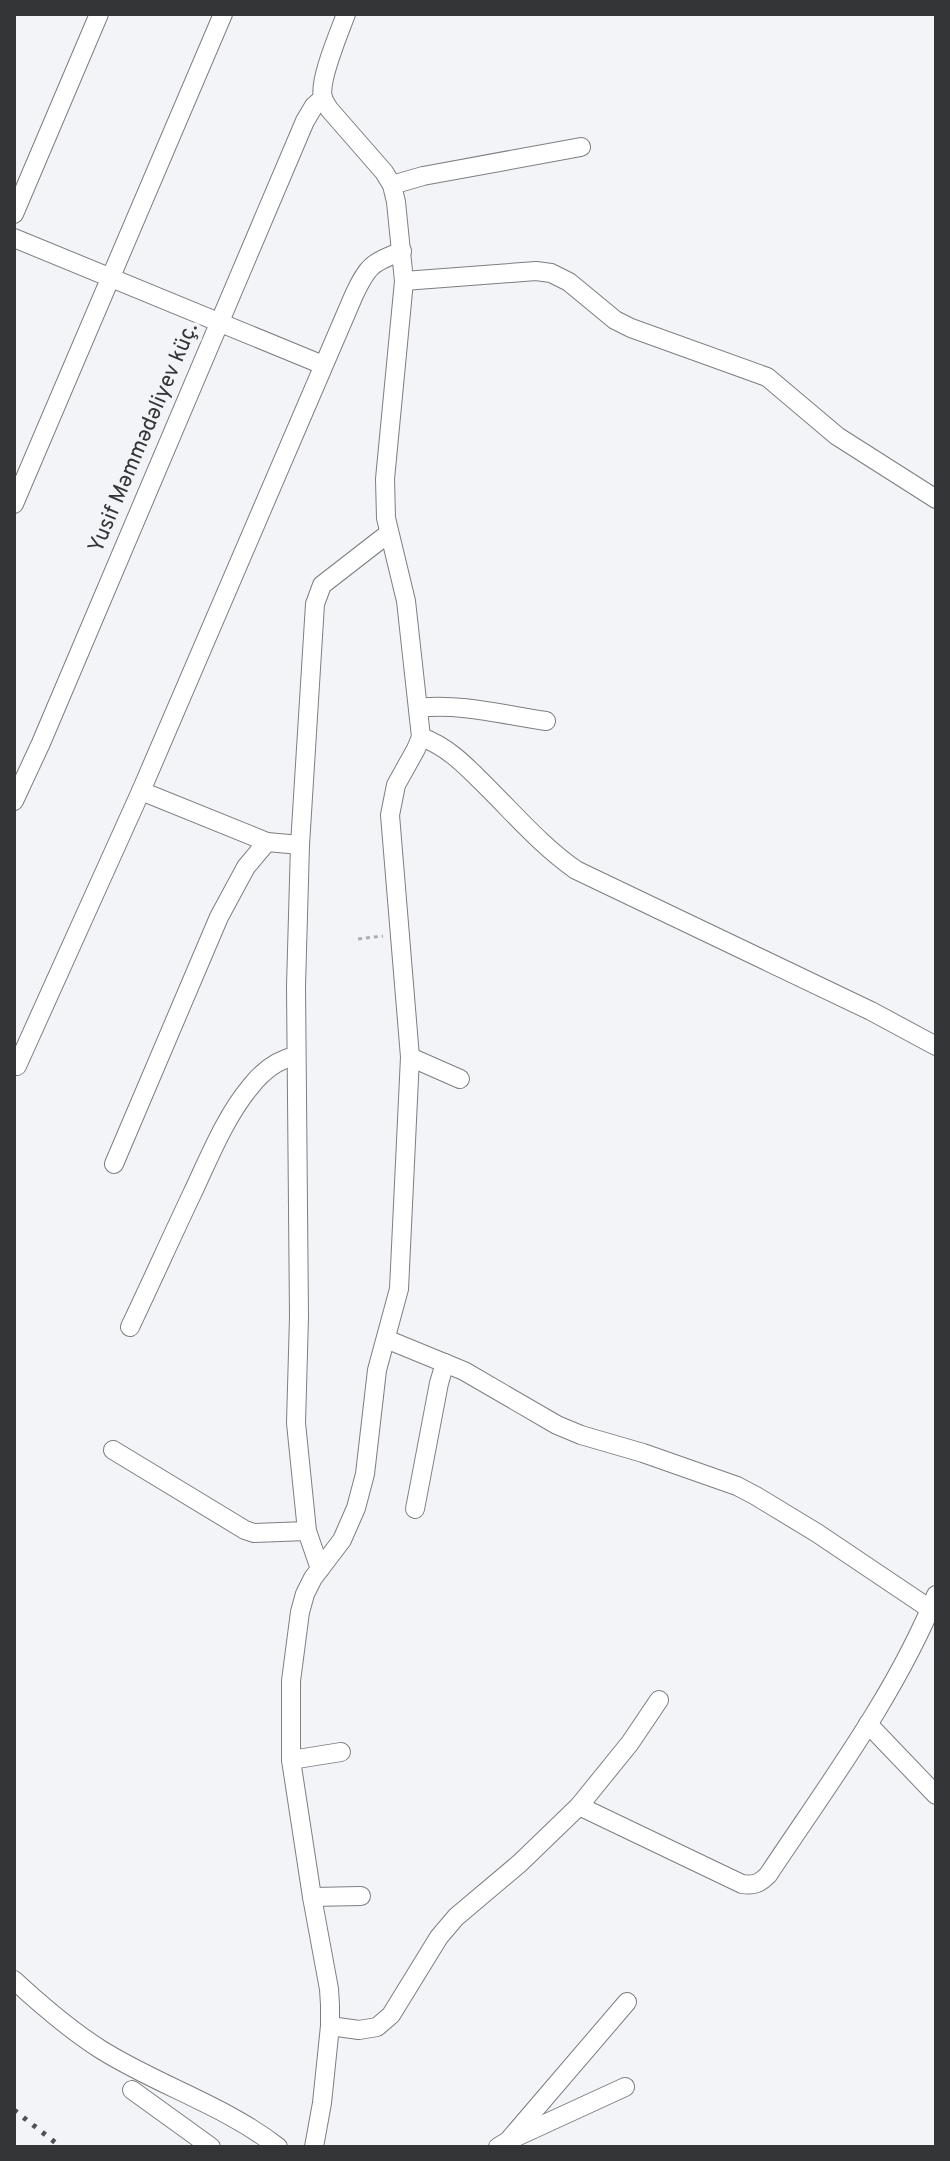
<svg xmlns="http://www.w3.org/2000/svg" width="950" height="2161" viewBox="0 0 950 2161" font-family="Overpass,sans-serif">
  <rect width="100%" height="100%" fill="#f2f4f7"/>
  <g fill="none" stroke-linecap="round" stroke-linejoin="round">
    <!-- minor casing -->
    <g stroke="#7c7e80" stroke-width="20">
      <g id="minor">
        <polyline points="392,185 423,176 581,147"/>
        <polyline points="14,214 99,14"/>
        <polyline points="14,238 323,365"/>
        <polyline points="404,281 536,271 551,273 569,282 615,320 631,328 767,377 837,436 936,499"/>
        <polyline points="14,504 223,14"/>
        <path d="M 419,708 C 460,703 504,715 546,721"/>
        <path d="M 421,737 C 449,747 468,768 489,789 C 517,817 543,847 576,870 L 871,1011 L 936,1046"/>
        <polyline points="141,791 267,842"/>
        <polyline points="14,801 41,743 305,121 314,106 323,98"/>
        <polyline points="410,1057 460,1079"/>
        <path d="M 17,1066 L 141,791 L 354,295 C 368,265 372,263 402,251"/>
        <polyline points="114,1164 219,917 246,867 267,842 300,845"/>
        <path d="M 130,1327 C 151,1283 171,1238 192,1194 C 209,1158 225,1117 251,1086 C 262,1072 277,1060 295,1056"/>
        <polyline points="386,1339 464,1371 557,1425 581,1435 643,1453 737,1486 756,1496 817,1533 930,1609"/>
        <polyline points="113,1450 245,1530 254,1533 307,1531"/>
        <polyline points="415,1509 439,1383 445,1363"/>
        <polyline points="320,1569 307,1531 296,1423 299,1317 296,986 300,845 315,604 322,585 389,533"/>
        <polyline points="868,1724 936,1795"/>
        <polyline points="291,1760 341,1752"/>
        <path d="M 579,1806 L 742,1884 C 754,1886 760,1883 768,1875 C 827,1786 896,1694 936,1595"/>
        <polyline points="312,1897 361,1896"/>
        <path d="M 14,1980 C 41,2005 69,2029 100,2049 C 157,2085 224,2105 278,2147"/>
        <polyline points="330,2026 359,2030 377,2027 391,2015 439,1937 456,1917 520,1863 579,1806 630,1743 659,1700"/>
        <polyline points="132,2090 211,2147"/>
        <polyline points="514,2138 625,2087"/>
        <path d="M 314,2147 L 322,2103 L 330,2026 L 330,2005 L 329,1989 L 312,1897 L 291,1760 L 291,1681 L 300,1612 L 305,1594 L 313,1578 L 342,1540 L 356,1508 L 365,1474 L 377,1370 L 399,1289 L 410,1057 L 390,815 L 396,785 L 416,749 L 421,737 L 406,601 L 386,518 L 385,479 L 404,281 L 396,202 L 392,185 L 384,172 L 329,109 C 327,105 324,102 323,98 C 318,81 340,31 346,14"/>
        <polyline points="498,2147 508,2141 627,2002"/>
      </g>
    </g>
    <!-- path -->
    <polyline stroke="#acaeb0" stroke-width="3" stroke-dasharray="4 4" stroke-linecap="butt" points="358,939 383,936"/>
    <!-- minor -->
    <use href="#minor" stroke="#fff" stroke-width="18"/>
    <!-- rail -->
    <polyline stroke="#505152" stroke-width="5" stroke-dasharray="4 8" stroke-linecap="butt" points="14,2110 61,2147"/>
  </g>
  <g text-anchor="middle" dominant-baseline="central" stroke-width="8" stroke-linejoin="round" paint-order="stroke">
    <!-- street labels -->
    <g font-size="22" fill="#343536" stroke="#f2f4f7">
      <text transform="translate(144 438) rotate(-67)">Yusif Məmmədəliyev küç.</text>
    </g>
  </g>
  <!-- border -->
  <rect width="950" height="2161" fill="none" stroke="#343536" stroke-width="32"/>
</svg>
